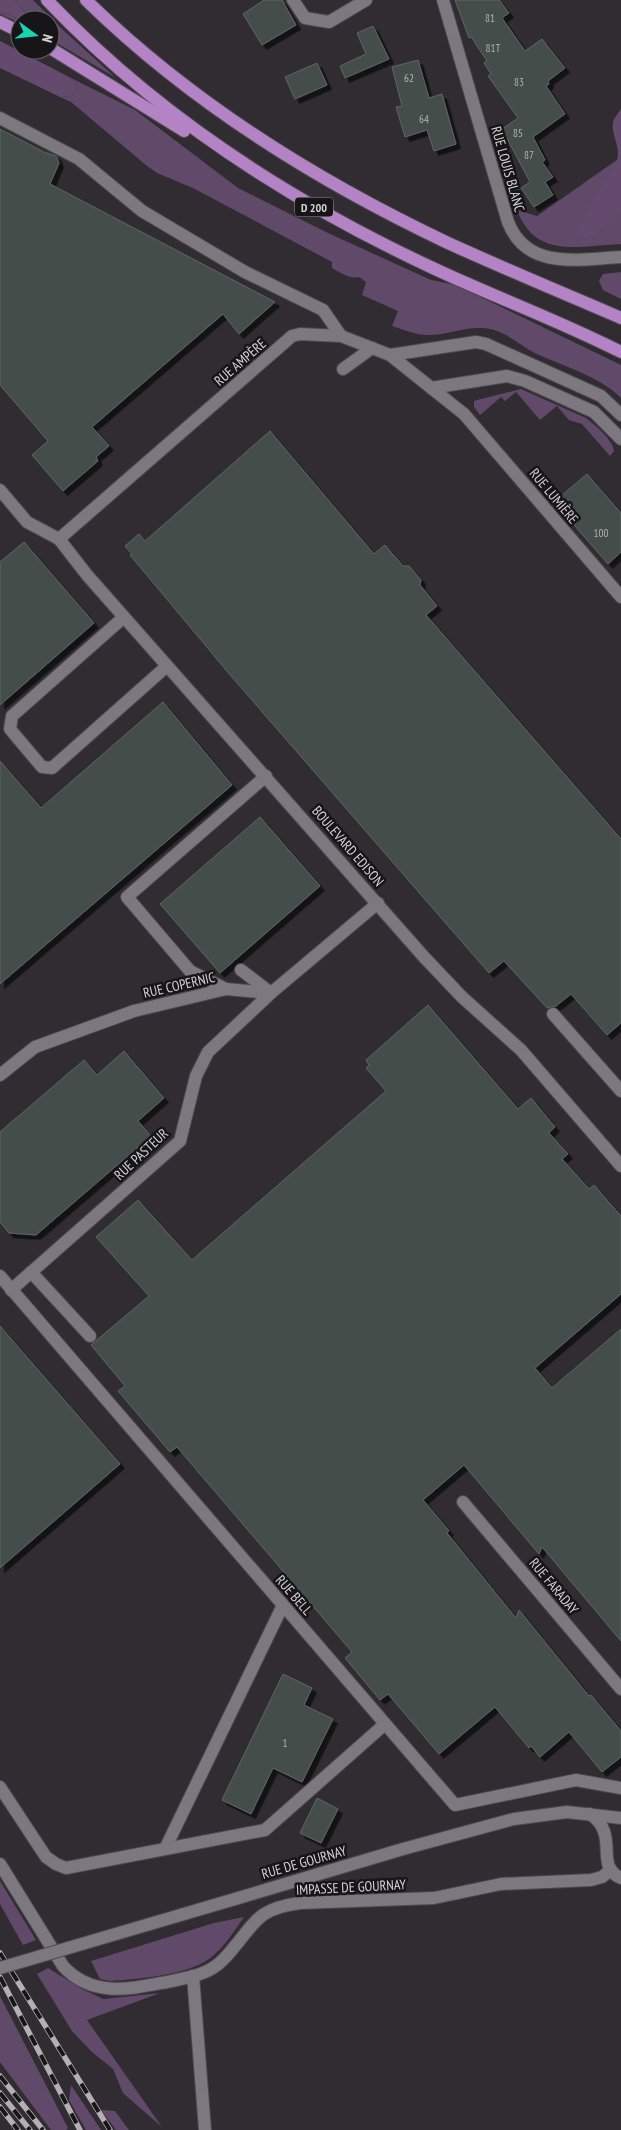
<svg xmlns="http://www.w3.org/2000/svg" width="621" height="2130" viewBox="0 0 621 2130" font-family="'PT Sans Narrow',sans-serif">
  <defs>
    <filter id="shadow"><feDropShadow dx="4.5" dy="4.5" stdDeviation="0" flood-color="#0009"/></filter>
  </defs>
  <rect width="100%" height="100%" fill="#302c32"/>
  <!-- green -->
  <g fill="#614a69">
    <polygon points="15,0 33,0 63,30 116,78 50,39 50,20 20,20 20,23 0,14 0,11 22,20 28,17"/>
    <path d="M 71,78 L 135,110 L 238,188 L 328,233 L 431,280 L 456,285 L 621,365 L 621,398 C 601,377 563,366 537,354 C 518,345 505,329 482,328 C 464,327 447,335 429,335 C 416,335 404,330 392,326 L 398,311 L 362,295 L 366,282 L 359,277 C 349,279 341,273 332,268 L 332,262 L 193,188 L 157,173 L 147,166 L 71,102 L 60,97 L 72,96 L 78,87 Z"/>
    <path d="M 621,157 L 621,244 C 578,246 535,259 517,210 L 537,216 Z"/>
    <polygon points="621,272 621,299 603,290 599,281 603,274"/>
    <path d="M 521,389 L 586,418 C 595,425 613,440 614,451 L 610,456 L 582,424 L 569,420 L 557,406 L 540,420 L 516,392 L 505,401 L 501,397 L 480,415 L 474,407 L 474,401 L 477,400 Z"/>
    <polygon points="0,1881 36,1940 23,1945 0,1904"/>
    <path d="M 244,1917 C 234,1931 224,1948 209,1959 C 187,1975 138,1979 110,1981 L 100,1979 L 91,1961 L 214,1923 Z"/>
    <polygon points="48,1968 82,1989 103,1999 160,1993 87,2020 162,2127 123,2093 113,2069 92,2052 72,2031 37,1974"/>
    <polygon points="0,1996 68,2128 66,2130 51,2130 0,2062"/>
    <polygon points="71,2085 101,2130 86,2130 69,2100"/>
    <polygon points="101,2110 115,2111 129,2130 116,2130"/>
  </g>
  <!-- forest -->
  <g fill="#644a6d">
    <polygon points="0,0 15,0 28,17 22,20 0,11"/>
    <polygon points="0,41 71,78 78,87 72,96 60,97 0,68"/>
    <path d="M 621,109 L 621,211 C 608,221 599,236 582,238 C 573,214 611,184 617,160 C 621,148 611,134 613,122 C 614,118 619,112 621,109 Z"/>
  </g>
  <!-- building -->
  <g fill="#454e4b" stroke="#5d6663" filter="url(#shadow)">
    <polygon points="264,0 282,0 296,25 262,45 243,14"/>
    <polygon points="455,0 499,0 509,13 502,18 525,51 542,39 565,68 548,81 549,84 546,86 565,114 533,137 545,160 542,162 553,177 545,182 553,195 534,207 521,188 530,182 502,129 518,118 488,76 491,74 484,63 487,61 471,37 469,38"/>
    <polygon points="373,26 389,59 345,78 340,66 366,54 357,33"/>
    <polygon points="418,60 429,98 442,94 456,144 434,151 427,130 405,137 396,107 402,106 392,67"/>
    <polygon points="317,63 327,85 295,99 285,77"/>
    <polygon points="0,129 44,152 56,156 59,163 50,184 275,302 239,334 223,314 92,427 109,446 96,457 98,461 63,491 32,455 48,441 0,385"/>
    <polygon points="270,431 374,554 385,545 403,566 409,566 421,580 420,585 437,606 426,615 621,839 621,1023 607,1035 571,994 556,1006 547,1008 504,961 489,973 231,676 130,555 132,554 125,546 139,534 145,541"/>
    <polygon points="587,474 621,513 621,552 608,564 554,502"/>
    <polygon points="24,542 94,623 0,705 0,562"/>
    <polygon points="163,702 232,785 0,984 0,761 41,808"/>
    <polygon points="260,817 320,886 220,973 160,904"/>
    <polygon points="428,1005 518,1109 531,1098 555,1127 549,1133 568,1154 562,1159 589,1189 594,1185 621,1216 621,1294 535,1368 552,1388 621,1329 621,1641 542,1547 539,1554 464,1465 423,1500 449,1531 447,1533 516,1618 519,1610 589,1696 591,1695 621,1731 621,1757 602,1772 569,1732 540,1757 531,1746 529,1748 495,1707 439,1754 388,1694 380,1700 345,1658 352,1652 177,1447 170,1452 118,1391 125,1386 91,1345 149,1296 96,1237 138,1200 192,1260 386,1091 366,1068 369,1065 366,1060"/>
    <polygon points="124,1051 164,1098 138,1121 151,1136 36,1235 9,1233 0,1222 0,1132 84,1060 97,1075"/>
    <polygon points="0,1326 120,1464 0,1568"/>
    <polygon points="283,1674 312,1688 304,1705 333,1719 302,1782 273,1768 251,1814 222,1800"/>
    <polygon points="317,1798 338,1809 321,1843 300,1833"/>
  </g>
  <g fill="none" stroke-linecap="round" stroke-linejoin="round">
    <!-- minor casing -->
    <g stroke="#4d494e" stroke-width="14">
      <g id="minor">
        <polyline points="293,0 305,18 329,22 366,0"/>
        <path d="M 443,0 L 508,222 C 527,271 579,259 621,257"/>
        <polyline points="0,118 79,159 142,211 245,272 323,310 341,336"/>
        <polyline points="390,355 476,342 486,344 601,396 621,415"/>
        <polyline points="343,369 372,348"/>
        <polyline points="431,388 507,376 525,381 594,412 621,439"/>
        <polyline points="0,490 27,522 59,539 87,575 424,957 462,997 521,1050 621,1166"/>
        <polyline points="59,539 292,336 300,334 341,336 390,355 464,414 621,597"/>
        <polyline points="124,617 12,716 10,729 42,767 52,768 167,666"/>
        <polyline points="226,989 190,971 127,897 266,776"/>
        <polyline points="553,1014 621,1091"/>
        <polyline points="0,1075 35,1047 134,1011 226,989 271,993 378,903"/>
        <polyline points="31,1272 90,1336"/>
        <polyline points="0,1276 455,1805 576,1780 621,1788"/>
        <polyline points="11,1290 180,1141 196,1076 208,1052 271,993 241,970"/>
        <polyline points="463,1502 621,1689"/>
        <polyline points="0,1787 46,1857 56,1864 66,1868 265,1830 385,1724"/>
        <path d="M 590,1814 C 621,1835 593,1866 621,1878"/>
        <polyline points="165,1849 283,1605"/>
        <path d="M 0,1864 L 63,1966 C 92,1998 130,1989 167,1982 C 184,1978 203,1976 217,1965 C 225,1959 230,1952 236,1945 C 258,1917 263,1908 300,1903 L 434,1898 L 501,1884 L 591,1880 L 602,1877 L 611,1870"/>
        <polyline points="235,1899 403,1849 514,1819 567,1812 621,1818"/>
        <polyline points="193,1976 205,2130"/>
      </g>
    </g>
    <!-- major casing -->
    <g stroke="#4d494e" stroke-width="14">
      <g id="major">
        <path d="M 47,0 C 157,116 291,202 435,269 C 497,298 560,321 621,352"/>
        <path d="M 86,0 C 191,103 315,180 448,243 C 505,269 563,293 621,318"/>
        <polyline points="0,22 20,32"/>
        <polyline points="50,48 184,131"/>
      </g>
    </g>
    <!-- minor -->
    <use href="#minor" stroke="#7d787f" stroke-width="12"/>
    <!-- major -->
    <use href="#major" stroke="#b483c5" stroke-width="12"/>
    <!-- rail casing -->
    <g stroke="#b3afb4" stroke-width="5.5">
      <g id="rail">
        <polyline points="0,1953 110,2130"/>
        <polyline points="0,1977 80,2130"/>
        <polyline points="0,2076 43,2130"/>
        <polyline points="0,2093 30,2130"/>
        <polyline points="0,2107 18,2130"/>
      </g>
    </g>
    <!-- rail -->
    <use href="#rail" stroke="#171518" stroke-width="4" stroke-dasharray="11" stroke-linecap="butt"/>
    <!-- minor-bridge casing -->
    <g stroke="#4d494e" stroke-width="14" stroke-linecap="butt">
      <polyline id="minor-bridge" points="0,1968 235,1899"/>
    </g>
    <!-- minor-bridge -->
    <use href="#minor-bridge" stroke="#7d787f" stroke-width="12"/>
  </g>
  <g text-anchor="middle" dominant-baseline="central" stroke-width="5" stroke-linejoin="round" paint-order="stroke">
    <!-- number labels -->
    <g font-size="11" fill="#b2b2b4">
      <text x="490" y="18">81</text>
      <text x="493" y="48">81T</text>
      <text x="409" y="78">62</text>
      <text x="519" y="82">83</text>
      <text x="424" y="119">64</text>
      <text x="518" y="133">85</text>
      <text x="529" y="155">87</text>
      <text x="601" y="533">100</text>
      <text x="285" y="1743">1</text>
    </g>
    <!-- shield labels -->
    <rect fill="#171518" stroke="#9d9a9e" stroke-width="1" x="295" y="197.5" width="38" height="19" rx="4"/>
    <g font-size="12" font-weight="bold" fill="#d6d3d7">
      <text x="314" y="207">D 200</text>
    </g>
    <!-- street labels -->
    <g font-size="14" fill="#d6d3d7" stroke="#171518">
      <text transform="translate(508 169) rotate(74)">RUE LOUIS BLANC</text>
      <text transform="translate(240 362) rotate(-41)">RUE AMPÈRE</text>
      <text transform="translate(554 496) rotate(50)">RUE LUMIÈRE</text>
      <text transform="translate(348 846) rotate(49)">BOULEVARD EDISON</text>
      <text transform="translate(179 985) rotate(-13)">RUE COPERNIC</text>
      <text transform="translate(141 1154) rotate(-43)">RUE PASTEUR</text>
      <text transform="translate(554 1586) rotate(50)">RUE FARADAY</text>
      <text transform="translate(294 1595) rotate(49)">RUE BELL</text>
      <text transform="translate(304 1862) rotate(-16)">RUE DE GOURNAY</text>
      <text transform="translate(351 1887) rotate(-3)">IMPASSE DE GOURNAY</text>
    </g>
  </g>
  <!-- north arrow -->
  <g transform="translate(35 35) rotate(105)"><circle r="24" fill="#171518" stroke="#636164"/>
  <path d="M0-4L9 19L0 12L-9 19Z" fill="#18d5b2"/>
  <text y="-8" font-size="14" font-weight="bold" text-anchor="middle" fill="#d6d3d7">N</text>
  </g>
</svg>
